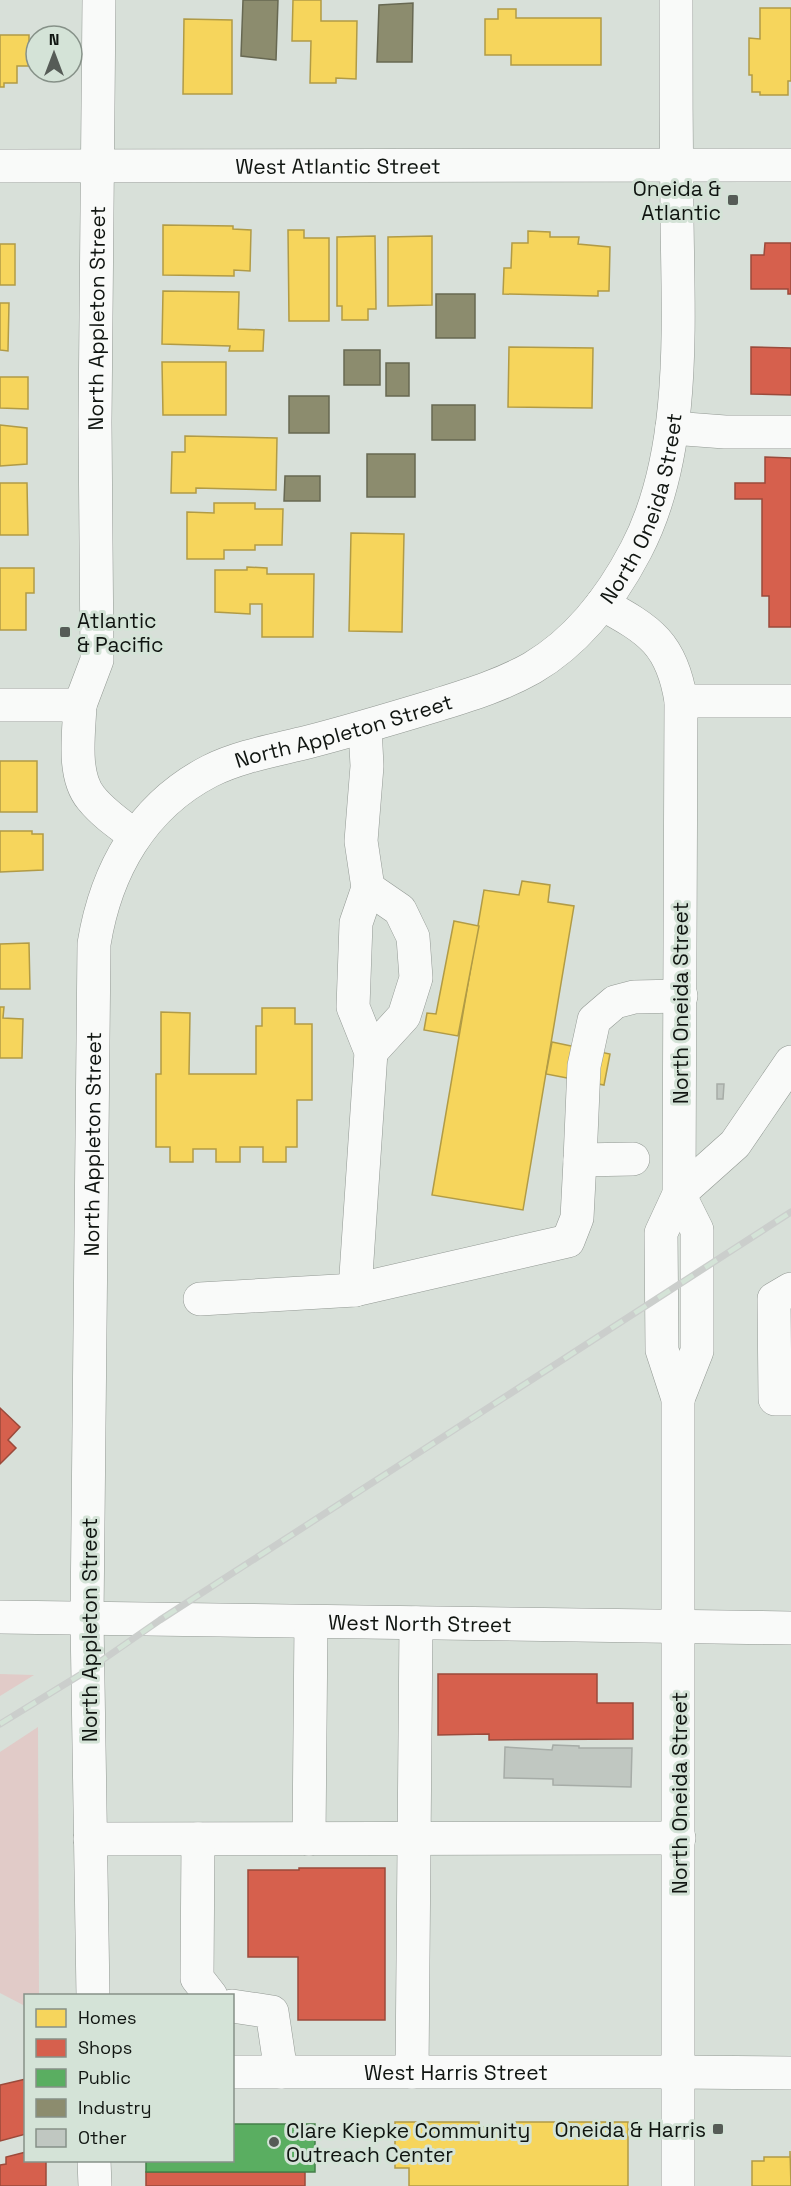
<svg xmlns="http://www.w3.org/2000/svg" width="791" height="2186" viewBox="0 0 791 2186" font-family="'Space Grotesk',sans-serif">
  <rect width="100%" height="100%" fill="#d8e0d9"/>
  <!-- green -->
  <g fill="#e1cbc8">
    <polygon points="0,1674 34,1675 0,1696"/>
    <polygon points="38,1727 39,1995 26,1996 25,2006 0,1993 0,1752"/>
  </g>
  <!-- homes -->
  <g fill="#f6d55c" stroke="#b19b46" stroke-width="1.5">
    <polygon points="293,0 321,0 321,21 357,21 356,79 336,78 336,83 310,83 311,41 292,41"/>
    <polygon points="760,8 791,8 791,81 788,81 788,95 760,95 760,92 752,92 752,75 749,75 749,38 760,39"/>
    <polygon points="498,9 516,9 516,18 601,18 601,65 511,65 511,55 485,55 485,19 498,19"/>
    <polygon points="184,19 232,20 232,94 183,94"/>
    <polygon points="0,35 29,35 29,66 17,66 17,83 4,83 4,87 0,87"/>
    <polygon points="163,225 233,226 233,229 251,230 250,271 234,270 234,276 163,275"/>
    <polygon points="288,230 304,230 304,238 329,238 329,321 289,321"/>
    <polygon points="528,231 550,232 550,237 579,237 578,244 610,247 609,291 598,291 598,296 503,294 504,268 511,268 512,243 528,243"/>
    <polygon points="375,236 376,309 368,309 368,320 342,320 342,306 337,306 337,237"/>
    <polygon points="432,236 432,305 388,306 388,237"/>
    <rect x="0" y="244" width="15" height="41"/>
    <polygon points="163,291 239,292 238,329 264,330 263,351 229,351 230,346 162,344"/>
    <polygon points="0,303 9,303 8,351 0,350"/>
    <polygon points="509,347 593,348 592,408 508,407"/>
    <polygon points="162,362 226,362 226,415 163,415"/>
    <polygon points="0,377 28,377 28,409 0,408"/>
    <polygon points="0,425 27,428 27,464 0,466"/>
    <polygon points="185,436 277,438 276,490 196,488 196,493 171,493 172,452 185,452"/>
    <polygon points="0,483 27,483 28,535 0,535"/>
    <polygon points="214,503 255,503 255,509 283,509 282,545 255,545 255,550 224,550 224,559 187,559 187,512 214,513"/>
    <polygon points="351,533 404,534 402,632 349,631"/>
    <polygon points="247,567 267,568 267,574 314,574 313,637 262,637 262,604 250,604 250,614 215,612 215,570 247,570"/>
    <polygon points="0,568 34,568 34,593 26,593 26,630 0,630"/>
    <rect x="0" y="761" width="37" height="51"/>
    <polygon points="0,831 32,831 32,834 43,834 43,870 0,872"/>
    <polygon points="522,881 550,885 548,902 574,906 523,1210 432,1195 484,890 519,895"/>
    <polygon points="454,921 479,926 458,1036 424,1030 427,1013 436,1014"/>
    <polygon points="29,943 30,989 0,989 0,944"/>
    <polygon points="0,1007 4,1007 3,1018 23,1019 22,1058 0,1058"/>
    <polygon points="262,1008 295,1008 295,1024 312,1024 312,1100 297,1100 297,1147 286,1147 286,1162 263,1162 263,1147 240,1147 240,1162 216,1162 216,1149 193,1149 193,1162 170,1162 170,1147 156,1147 156,1074 161,1074 161,1012 190,1013 189,1074 256,1074 256,1026 262,1026"/>
    <polygon points="552,1042 610,1054 604,1085 546,1074"/>
    <polygon points="395,2122 479,2122 479,2127 511,2127 511,2122 628,2122 628,2186 409,2186 409,2168 395,2168"/>
    <polygon points="790,2151 791,2186 752,2186 752,2161 764,2161 764,2157 790,2157"/>
  </g>
  <!-- shops -->
  <g fill="#d6604d" stroke="#9b4a3b" stroke-width="1.5">
    <polygon points="765,243 791,243 791,294 788,294 788,289 751,289 751,255 764,255"/>
    <polygon points="751,347 791,348 791,395 751,394"/>
    <polygon points="765,457 791,458 791,627 769,627 769,596 762,596 762,499 735,499 735,483 765,483"/>
    <polygon points="0,1408 20,1427 8,1440 16,1448 0,1464"/>
    <polygon points="438,1674 597,1674 597,1703 633,1703 633,1739 489,1740 489,1734 438,1735"/>
    <polygon points="299,1868 385,1868 385,2020 298,2020 298,1957 248,1957 248,1870 299,1870"/>
    <polygon points="26,2079 26,2134 0,2141 0,2085"/>
    <polygon points="26,2152 26,2160 46,2160 46,2186 0,2186 0,2165 6,2164 6,2157"/>
    <rect x="146" y="2172" width="159" height="14"/>
  </g>
  <!-- public -->
  <polygon fill="#5aae61" stroke="#448049" stroke-width="1.5" points="232,2124 315,2124 315,2172 146,2172 146,2160 232,2160"/>
  <!-- industry -->
  <g fill="#8c8c6e" stroke="#676852" stroke-width="1.5">
    <polygon points="243,0 278,0 276,60 241,56"/>
    <polygon points="413,3 412,62 377,62 379,5"/>
    <rect x="436" y="294" width="39" height="44"/>
    <rect x="344" y="350" width="36" height="35"/>
    <rect x="386" y="363" width="23" height="33"/>
    <rect x="289" y="396" width="40" height="37"/>
    <rect x="432" y="405" width="43" height="35"/>
    <rect x="367" y="454" width="48" height="43"/>
    <polygon points="285,476 320,476 320,501 284,501"/>
  </g>
  <!-- building -->
  <g fill="#c0c7c1" stroke="#a6aca7" stroke-width="1.5">
    <polygon points="717,1084 724,1084 723,1099 717,1099"/>
    <polygon points="553,1745 579,1746 579,1748 632,1748 631,1787 553,1785 553,1779 504,1778 505,1747 552,1750"/>
  </g>
  <g fill="none" stroke-linecap="round" stroke-linejoin="round">
    <!-- minor casing -->
    <g stroke="#929893" stroke-width="34">
      <g id="minor">
        <path id="s1" d="M 0,166 L 791,165"/>
        <polyline points="672,428 725,432 791,432"/>
        <polyline points="681,701 791,701"/>
        <path id="s2" d="M 0,705 L 80,705 L 97,660 L 95,423 L 99,0"/>
        <polyline points="368,888 400,910 413,937 416,978 404,1016 371,1052"/>
        <polyline points="580,1160 584,1066 594,1020 615,1002 634,997 681,996"/>
        <polyline points="679,1194 735,1144 791,1062"/>
        <polyline points="791,1289 774,1299 775,1399 791,1399"/>
        <polyline points="355,1290 371,1052 353,1007 356,923 368,888 361,841 367,766 365,727"/>
        <polyline points="200,1299 355,1290 568,1241 577,1218 580,1160 633,1159"/>
        <path id="s3" d="M 0,1617 L 791,1628"/>
        <polyline points="90,1839 679,1838"/>
        <polyline points="198,1839 197,1978 211,1996"/>
        <polyline points="309,1839 311,1622"/>
        <polyline points="232,2006 272,2012 281,2072"/>
        <path id="s4" d="M 232,2072 L 677,2072"/>
        <polyline points="412,2072 416,1623"/>
      </g>
    </g>
    <!-- major casing -->
    <g stroke="#929893" stroke-width="34">
      <g id="major">
        <path d="M 602,604 C 650,630 672,644 681,701 L 679,1194 L 661,1233 L 662,1350 L 678,1399 L 678,2186"/>
        <path d="M 80,705 C 79,733 72,775 91,798 C 103,813 119,824 134,835"/>
        <polyline points="678,1399 697,1351 697,1230 679,1194"/>
        <path id="s5" d="M 93,1996 L 87,1619 L 94,944 C 106,870 142,806 210,771 C 240,756 276,750 308,742 C 351,731 394,718 437,705 C 469,695 502,685 532,668 C 578,641 612,596 636,550 C 687,453 678,323 677,217 C 676,145 676,72 676,0"/>
        <polyline points="677,2072 791,2073"/>
        <polyline points="94,2160 95,2186"/>
      </g>
    </g>
    <!-- minor -->
    <use href="#minor" stroke="#f9faf9" stroke-width="33"/>
    <!-- major -->
    <use href="#major" stroke="#f9faf9" stroke-width="33"/>
    <!-- rail casing -->
    <g stroke="#cbcecc" stroke-width="7">
      <polyline id="rail" points="0,1724 88,1670 160,1620 791,1212"/>
    </g>
    <!-- rail -->
    <use href="#rail" stroke="#d4e3d7" stroke-width="4.5" stroke-dasharray="14" stroke-linecap="butt"/>
  </g>
  <!-- markers -->
  <g fill="#565c57" stroke="#d4e3d7" stroke-width="2">
    <rect x="727" y="194" width="12" height="12" rx="3"/>
    <rect x="59" y="626" width="12" height="12" rx="3"/>
    <rect x="712" y="2123" width="12" height="12" rx="3"/>
    <circle cx="274" cy="2142" r="6"/>
  </g>
  <g text-anchor="middle" dominant-baseline="central" stroke-width="6" stroke-linejoin="round" paint-order="stroke">
    <!-- street labels -->
    <g font-size="21" fill="#101511" stroke="#d4e3d7">
      <text stroke="none"><textPath href="#s1" startOffset="338">West Atlantic Street</textPath></text>
      <text stroke="none"><textPath href="#s2" startOffset="470">North Appleton Street</textPath></text>
      <text stroke="none"><textPath href="#s5" startOffset="1808">North Oneida Street</textPath></text>
      <text stroke="none"><textPath href="#s5" startOffset="1408">North Appleton Street</textPath></text>
      <text transform="translate(680 1003) rotate(-90)">North Oneida Street</text>
      <text stroke="none"><textPath href="#s5" startOffset="852">North Appleton Street</textPath></text>
      <text stroke="none"><textPath href="#s3" startOffset="420">West North Street</textPath></text>
      <text transform="translate(89 1630) rotate(-90)">North Appleton Street</text>
      <text transform="translate(679 1793) rotate(-90)">North Oneida Street</text>
      <text stroke="none"><textPath href="#s4" startOffset="224">West Harris Street</textPath></text>
    </g>
    <!-- poi labels -->
    <g font-size="21" fill="#101511" stroke="#d4e3d7" text-anchor="end">
      <text x="721" y="188">Oneida &amp;<tspan x="721" dy="24">Atlantic</tspan></text>
      <text x="77" y="620" text-anchor="start">Atlantic<tspan x="77" dy="24">&amp; Pacific</tspan></text>
      <text x="706" y="2129">Oneida &amp; Harris</text>
      <text x="286" y="2130" text-anchor="start">Clare Kiepke Community<tspan x="286" dy="24">Outreach Center</tspan></text>
    </g>
  </g>
  <!-- legend -->
  <rect x="24" y="1994" width="210" height="168" fill="#d4e3d7" stroke="#869188" stroke-width="1.5"/>
  <rect x="36" y="2009" width="30" height="18" fill="#f6d55c" stroke="#869188" stroke-width="1.5"/>
  <text x="78" y="2024" font-size="18" fill="#101511">Homes</text>
  <rect x="36" y="2039" width="30" height="18" fill="#d6604d" stroke="#869188" stroke-width="1.5"/>
  <text x="78" y="2054" font-size="18" fill="#101511">Shops</text>
  <rect x="36" y="2069" width="30" height="18" fill="#5aae61" stroke="#869188" stroke-width="1.5"/>
  <text x="78" y="2084" font-size="18" fill="#101511">Public</text>
  <rect x="36" y="2099" width="30" height="18" fill="#8c8c6e" stroke="#869188" stroke-width="1.5"/>
  <text x="78" y="2114" font-size="18" fill="#101511">Industry</text>
  <rect x="36" y="2129" width="30" height="18" fill="#c0c7c1" stroke="#869188" stroke-width="1.5"/>
  <text x="78" y="2144" font-size="18" fill="#101511">Other</text>
  <!-- north arrow -->
  <g transform="translate(54 54)"><circle r="28" fill="#d4e3d7" stroke="#869188" stroke-width="1.5"/>
  <path d="M0-4.5L10 22L0 15L-10 22Z" fill="#565c57"/>
  <text y="-9" font-size="16" font-weight="bold" text-anchor="middle" fill="#101511">N</text>
  </g>
</svg>
